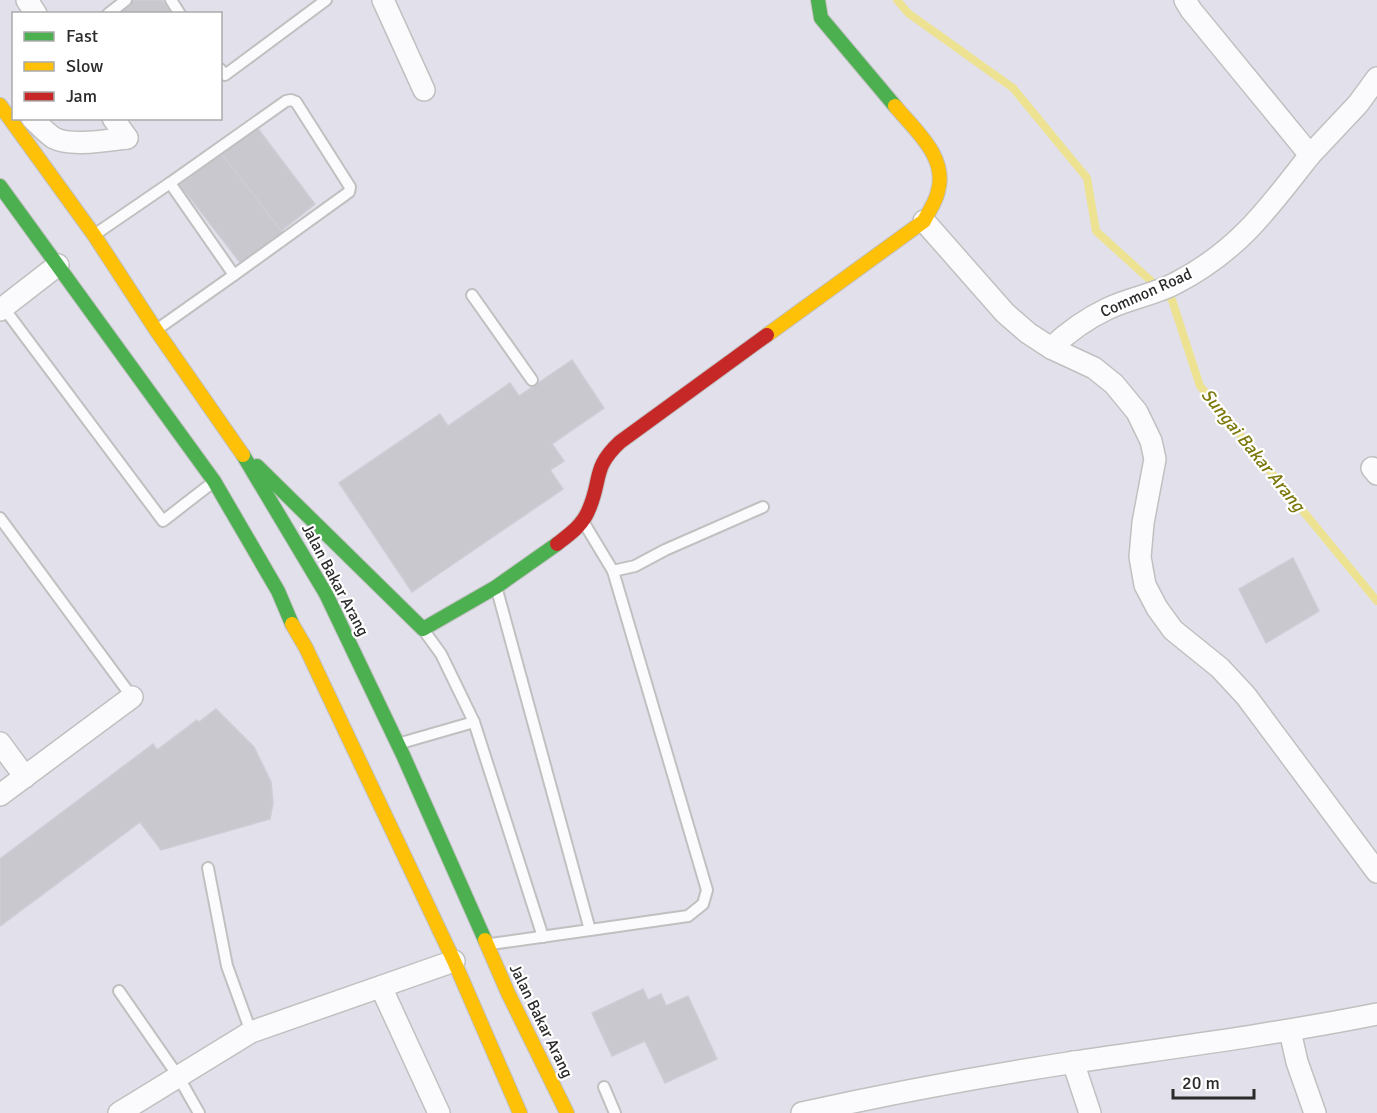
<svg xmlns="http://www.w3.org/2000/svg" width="1377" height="1113" viewBox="0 0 1377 1113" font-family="Signika,sans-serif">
  <rect width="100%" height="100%" fill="#e2e0ea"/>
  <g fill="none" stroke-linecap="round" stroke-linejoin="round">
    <!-- stream -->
    <polyline stroke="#ede292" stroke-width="8" points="897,0 908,13 1013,88 1087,178 1096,231 1172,300 1200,386 1377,601"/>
  </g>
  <!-- building -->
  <g fill="#c9c8cf" stroke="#ceccd5" stroke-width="1.5">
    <polygon points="120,0 162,0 172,14 105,14"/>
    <polygon points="256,126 315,204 281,231 221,153"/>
    <polygon points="221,153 283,233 242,265 180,185"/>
    <polygon points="572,360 604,408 552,444 564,461 550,470 563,489 412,592 339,483 440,414 448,426 510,383 519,396"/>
    <polygon points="1293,558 1319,611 1266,643 1239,589"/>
    <polygon points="216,709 254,747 271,782 273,803 270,819 161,850 140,822 0,926 0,859 153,744 157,750 197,720 199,722"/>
    <polygon points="643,989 648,1000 661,994 666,1006 688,996 717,1059 665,1083 645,1041 612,1056 592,1013"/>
  </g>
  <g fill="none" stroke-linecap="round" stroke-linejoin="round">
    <!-- lane casing -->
    <g stroke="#c0c0c1" stroke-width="14">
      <g id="lane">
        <polyline points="171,0 180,14"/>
        <polyline points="108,14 126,0"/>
        <polyline points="220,69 225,75 326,0"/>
        <polyline points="170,183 286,101 291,100 296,102 350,187 349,192 234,275"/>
        <polyline points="97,233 170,183 234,275 159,328"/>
        <polyline points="472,295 532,380"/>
        <polyline points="3,307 163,521 212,483"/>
        <polyline points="0,518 132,697"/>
        <polyline points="584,523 613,571 707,890 703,904 688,916 590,930"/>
        <polyline points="613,571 635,566 665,550 763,507"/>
        <polyline points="425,632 441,654 474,722 543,937"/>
        <polyline points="401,743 474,722"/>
        <polyline points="208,868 227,966 251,1032"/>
        <polyline points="491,944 590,930 497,590"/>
        <polyline points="119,991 178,1076 199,1113"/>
        <polyline points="604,1087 615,1113"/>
      </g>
    </g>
    <!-- street casing -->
    <g stroke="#c0c0c1" stroke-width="24">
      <g id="street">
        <polyline points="27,0 36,14"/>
        <polyline points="383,0 424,90"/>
        <polyline points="1185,0 1191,10 1310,155 1358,104 1377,78"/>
        <path d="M 32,118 C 39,125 46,133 54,138 C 71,147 108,140 127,138"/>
        <polyline points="113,118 127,138"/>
        <polyline points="924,221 1005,313 1028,333 1051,348 1094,368 1114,384 1137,412 1151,441 1155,459 1143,523 1140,557 1145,585 1157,608 1173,630 1220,668 1246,696 1377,872"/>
        <polyline points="0,310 58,265"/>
        <path d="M 1051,348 C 1068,332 1086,319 1107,309 C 1129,298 1154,295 1176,283 C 1238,251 1268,209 1310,155"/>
        <polyline points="1372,468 1377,474"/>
        <polyline points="0,743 25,777"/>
        <polyline points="0,795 132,697"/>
        <polyline points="381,987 439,1113"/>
        <polyline points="1290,1031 1297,1062 1315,1113"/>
        <polyline points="1073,1062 1090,1113"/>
        <polyline points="119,1113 251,1032 454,961"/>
        <path d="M 802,1113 C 892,1093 984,1076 1075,1062 C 1176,1047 1277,1034 1377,1014"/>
      </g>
    </g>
    <!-- fast casing -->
    <g stroke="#c0c0c1" stroke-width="16">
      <g id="fast">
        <polyline points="818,0 821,18 895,106"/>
        <polyline points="0,186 214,481 278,591 292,624"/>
        <polyline points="243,455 326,594 403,755 485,940"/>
        <polyline points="257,466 423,629 496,587 557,544"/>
      </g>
    </g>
    <!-- slow casing -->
    <g stroke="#c0c0c1" stroke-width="16">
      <g id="slow">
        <polyline points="0,105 94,235 156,330 243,455"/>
        <path d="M 767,335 L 924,221 C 929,211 936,202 938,191 C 948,157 914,129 895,106"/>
        <polyline points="292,624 306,648 454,961 520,1113"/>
        <polyline points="485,940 508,993 567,1113"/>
      </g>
    </g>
    <!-- jam casing -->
    <g stroke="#c0c0c1" stroke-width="16">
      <path id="jam" d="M 557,544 C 570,534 583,525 589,509 C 602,479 592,468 620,442 L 767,335"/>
    </g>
    <!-- lane -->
    <use href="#lane" stroke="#fbfafc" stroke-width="10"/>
    <!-- street -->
    <use href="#street" stroke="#fbfafc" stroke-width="21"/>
    <!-- fast -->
    <use href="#fast" stroke="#4caf50" stroke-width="14"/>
    <!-- slow -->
    <use href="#slow" stroke="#ffc107" stroke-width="14"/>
    <!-- jam -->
    <use href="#jam" stroke="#c62828" stroke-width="14"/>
  </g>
  <g text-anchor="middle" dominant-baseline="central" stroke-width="4.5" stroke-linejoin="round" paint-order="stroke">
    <!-- street labels -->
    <g font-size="16" fill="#2b2b2b" stroke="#fff">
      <text transform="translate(1146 293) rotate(-24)">Common Road</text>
      <text transform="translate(335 580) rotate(62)">Jalan Bakar Arang</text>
      <text transform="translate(541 1021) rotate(64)">Jalan Bakar Arang</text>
    </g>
    <!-- water labels -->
    <g font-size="18" font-style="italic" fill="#7c780c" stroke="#fff">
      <text transform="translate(1253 450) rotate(51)">Sungai Bakar Arang</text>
    </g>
  </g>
  <!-- legend -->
  <rect x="12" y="12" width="210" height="108" fill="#ffffff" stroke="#aaaaaa" stroke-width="1.5"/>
  <rect x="24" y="32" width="30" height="9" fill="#4caf50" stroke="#aaaaaa" stroke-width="1.5"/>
  <text x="66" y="42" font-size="18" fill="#2b2b2b">Fast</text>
  <rect x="24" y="62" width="30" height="9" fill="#ffc107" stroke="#aaaaaa" stroke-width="1.5"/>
  <text x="66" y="72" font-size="18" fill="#2b2b2b">Slow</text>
  <rect x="24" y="92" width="30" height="9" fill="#c62828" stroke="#aaaaaa" stroke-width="1.5"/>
  <text x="66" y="102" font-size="18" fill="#2b2b2b">Jam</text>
  <!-- scale -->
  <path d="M1173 1089v9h81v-9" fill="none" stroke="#2b2b2b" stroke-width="3"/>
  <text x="1182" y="1089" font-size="18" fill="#2b2b2b" stroke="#ffffff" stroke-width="4.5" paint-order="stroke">20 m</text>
</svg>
